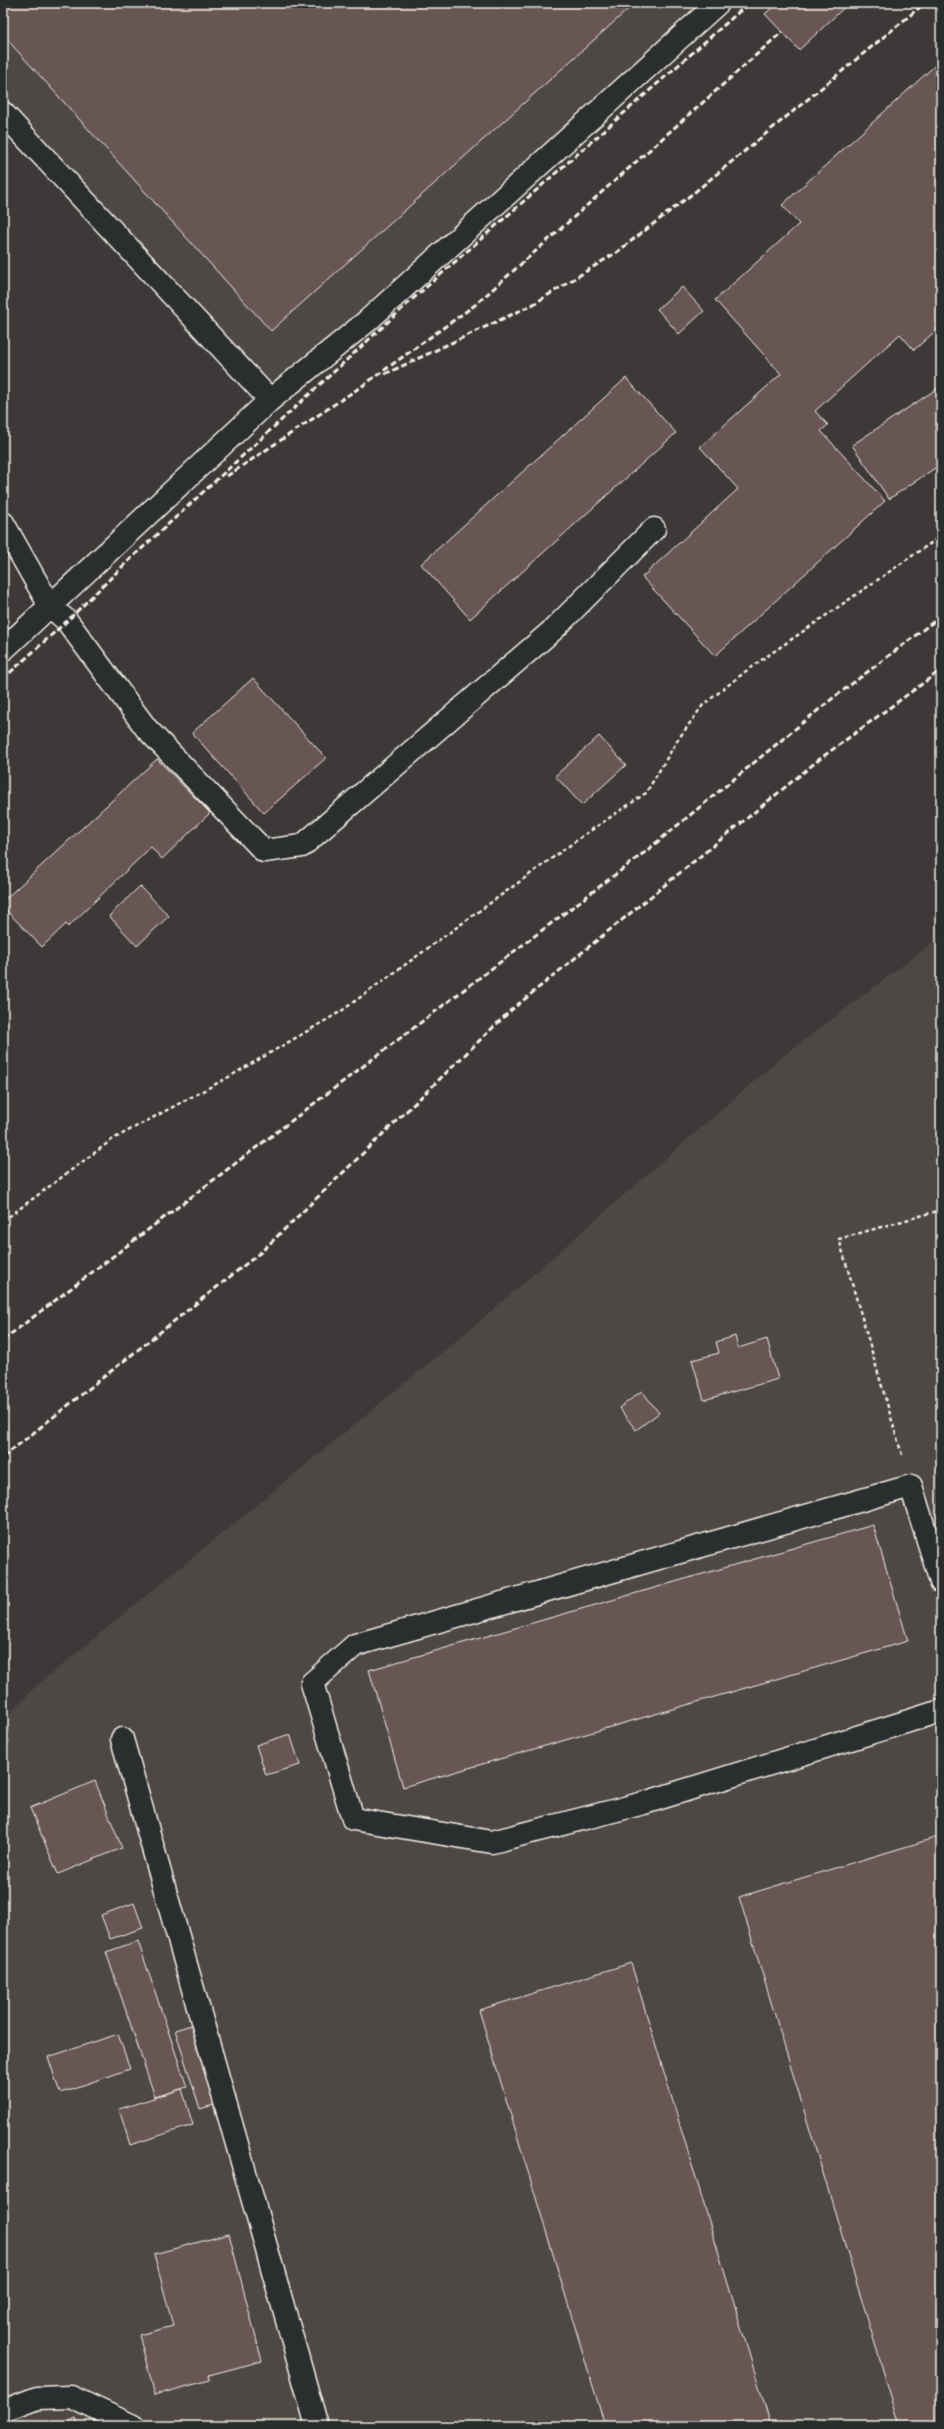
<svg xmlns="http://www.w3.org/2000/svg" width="944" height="2429" viewBox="0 0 944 2429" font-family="'Balsamiq Sans',sans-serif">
  <rect width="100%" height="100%" fill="#3d3939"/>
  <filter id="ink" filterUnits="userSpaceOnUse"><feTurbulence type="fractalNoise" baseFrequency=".025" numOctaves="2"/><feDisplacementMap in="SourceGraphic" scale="8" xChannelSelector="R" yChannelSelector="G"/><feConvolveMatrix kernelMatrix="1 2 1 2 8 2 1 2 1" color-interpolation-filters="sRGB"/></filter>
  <g filter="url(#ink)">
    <!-- built -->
    <g fill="#4d4644">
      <polygon points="3,3 725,3 267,416 3,124"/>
      <polygon points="941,936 941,2426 3,2426 3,1721 35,1687 474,1326 778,1060"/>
    </g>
    <!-- building -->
    <g fill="#685654" stroke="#f4f1e8">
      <polygon points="3,3 635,3 271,331 3,35"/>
      <polygon points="777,3 849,3 799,50 765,14"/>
      <polygon points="941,60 941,326 914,350 900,334 815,411 828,425 821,431 885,501 715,656 642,577 738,489 700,447 781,374 715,300 799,224 782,205"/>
      <polygon points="682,287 704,311 679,334 657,309"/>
      <polygon points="626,378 676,433 470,619 421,564"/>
      <polygon points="941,386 941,464 889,499 852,445"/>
      <polygon points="253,678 326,758 264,813 192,733"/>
      <polygon points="599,736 626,765 582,805 555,776"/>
      <polygon points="157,759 210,813 162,859 151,847 68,927 66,924 42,947 3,907 3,901"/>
      <polygon points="140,886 169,916 137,946 109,916"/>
      <polygon points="735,1336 738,1348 767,1339 778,1379 704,1400 692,1360 719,1353 716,1342"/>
      <polygon points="642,1391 659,1413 636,1430 619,1408"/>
      <polygon points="873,1525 908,1641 403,1787 369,1670"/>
      <polygon points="290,1734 300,1765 266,1775 256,1745"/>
      <polygon points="95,1781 122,1848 58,1874 30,1808"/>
      <polygon points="941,1836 941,2426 900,2426 739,1897"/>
      <polygon points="134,1903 143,1928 110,1939 101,1915"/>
      <polygon points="138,1941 187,2087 155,2097 106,1952"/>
      <polygon points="631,1963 771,2426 605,2426 479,2010"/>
      <polygon points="194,2024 220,2103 200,2109 175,2030"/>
      <polygon points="118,2034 130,2069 60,2093 48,2057"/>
      <polygon points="182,2089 193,2125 130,2145 119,2109"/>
      <polygon points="229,2234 262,2361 209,2375 210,2380 155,2395 139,2335 173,2326 154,2254"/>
      <polygon points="76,2418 79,2426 56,2426"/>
    </g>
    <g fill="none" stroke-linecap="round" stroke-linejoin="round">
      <!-- service casing -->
      <g stroke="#f4f1e8" stroke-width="25">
        <g id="service">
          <polyline points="3,113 270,400"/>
          <polyline points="3,523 50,606 67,621 146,728 264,851 302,846 554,629 654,529"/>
          <polyline points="3,650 270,400 366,322 718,3"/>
          <polyline points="941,1582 911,1486 355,1645 312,1683 353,1819 492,1842 644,1803 941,1711"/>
          <polyline points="122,1739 317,2426"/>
          <polyline points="3,2411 37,2398 71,2397 133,2426"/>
        </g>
      </g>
      <!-- path -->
      <g stroke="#f4f1e8" stroke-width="2.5" stroke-dasharray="4 3" stroke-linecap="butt">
        <polyline points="3,1221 113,1139 227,1078 340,1012 584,835 646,793 677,741 703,705 750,668 941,536"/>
        <polyline points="902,1455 839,1239 941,1210"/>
      </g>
      <!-- service -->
      <use href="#service" stroke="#2a2d2e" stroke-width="22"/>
      <!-- rail -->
      <g stroke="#f4f1e8" stroke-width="3" stroke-dasharray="6 3" stroke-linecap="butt">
        <polyline points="385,374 532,305 617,252 696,191 925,3"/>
        <polyline points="227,476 365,384 475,305 782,32"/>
        <polyline points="3,679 67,621 125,564 415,297 749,3"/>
        <polyline points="3,1340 645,852 828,702 941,616"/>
        <polyline points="3,1457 261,1252 510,1011 821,758 941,670"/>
      </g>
    </g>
  </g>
  <!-- margin -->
  <rect width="944" height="2429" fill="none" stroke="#2a2d2e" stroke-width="16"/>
  <rect x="8" y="8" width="928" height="2413" fill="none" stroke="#f4f1e8" stroke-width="1.5" filter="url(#ink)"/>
</svg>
